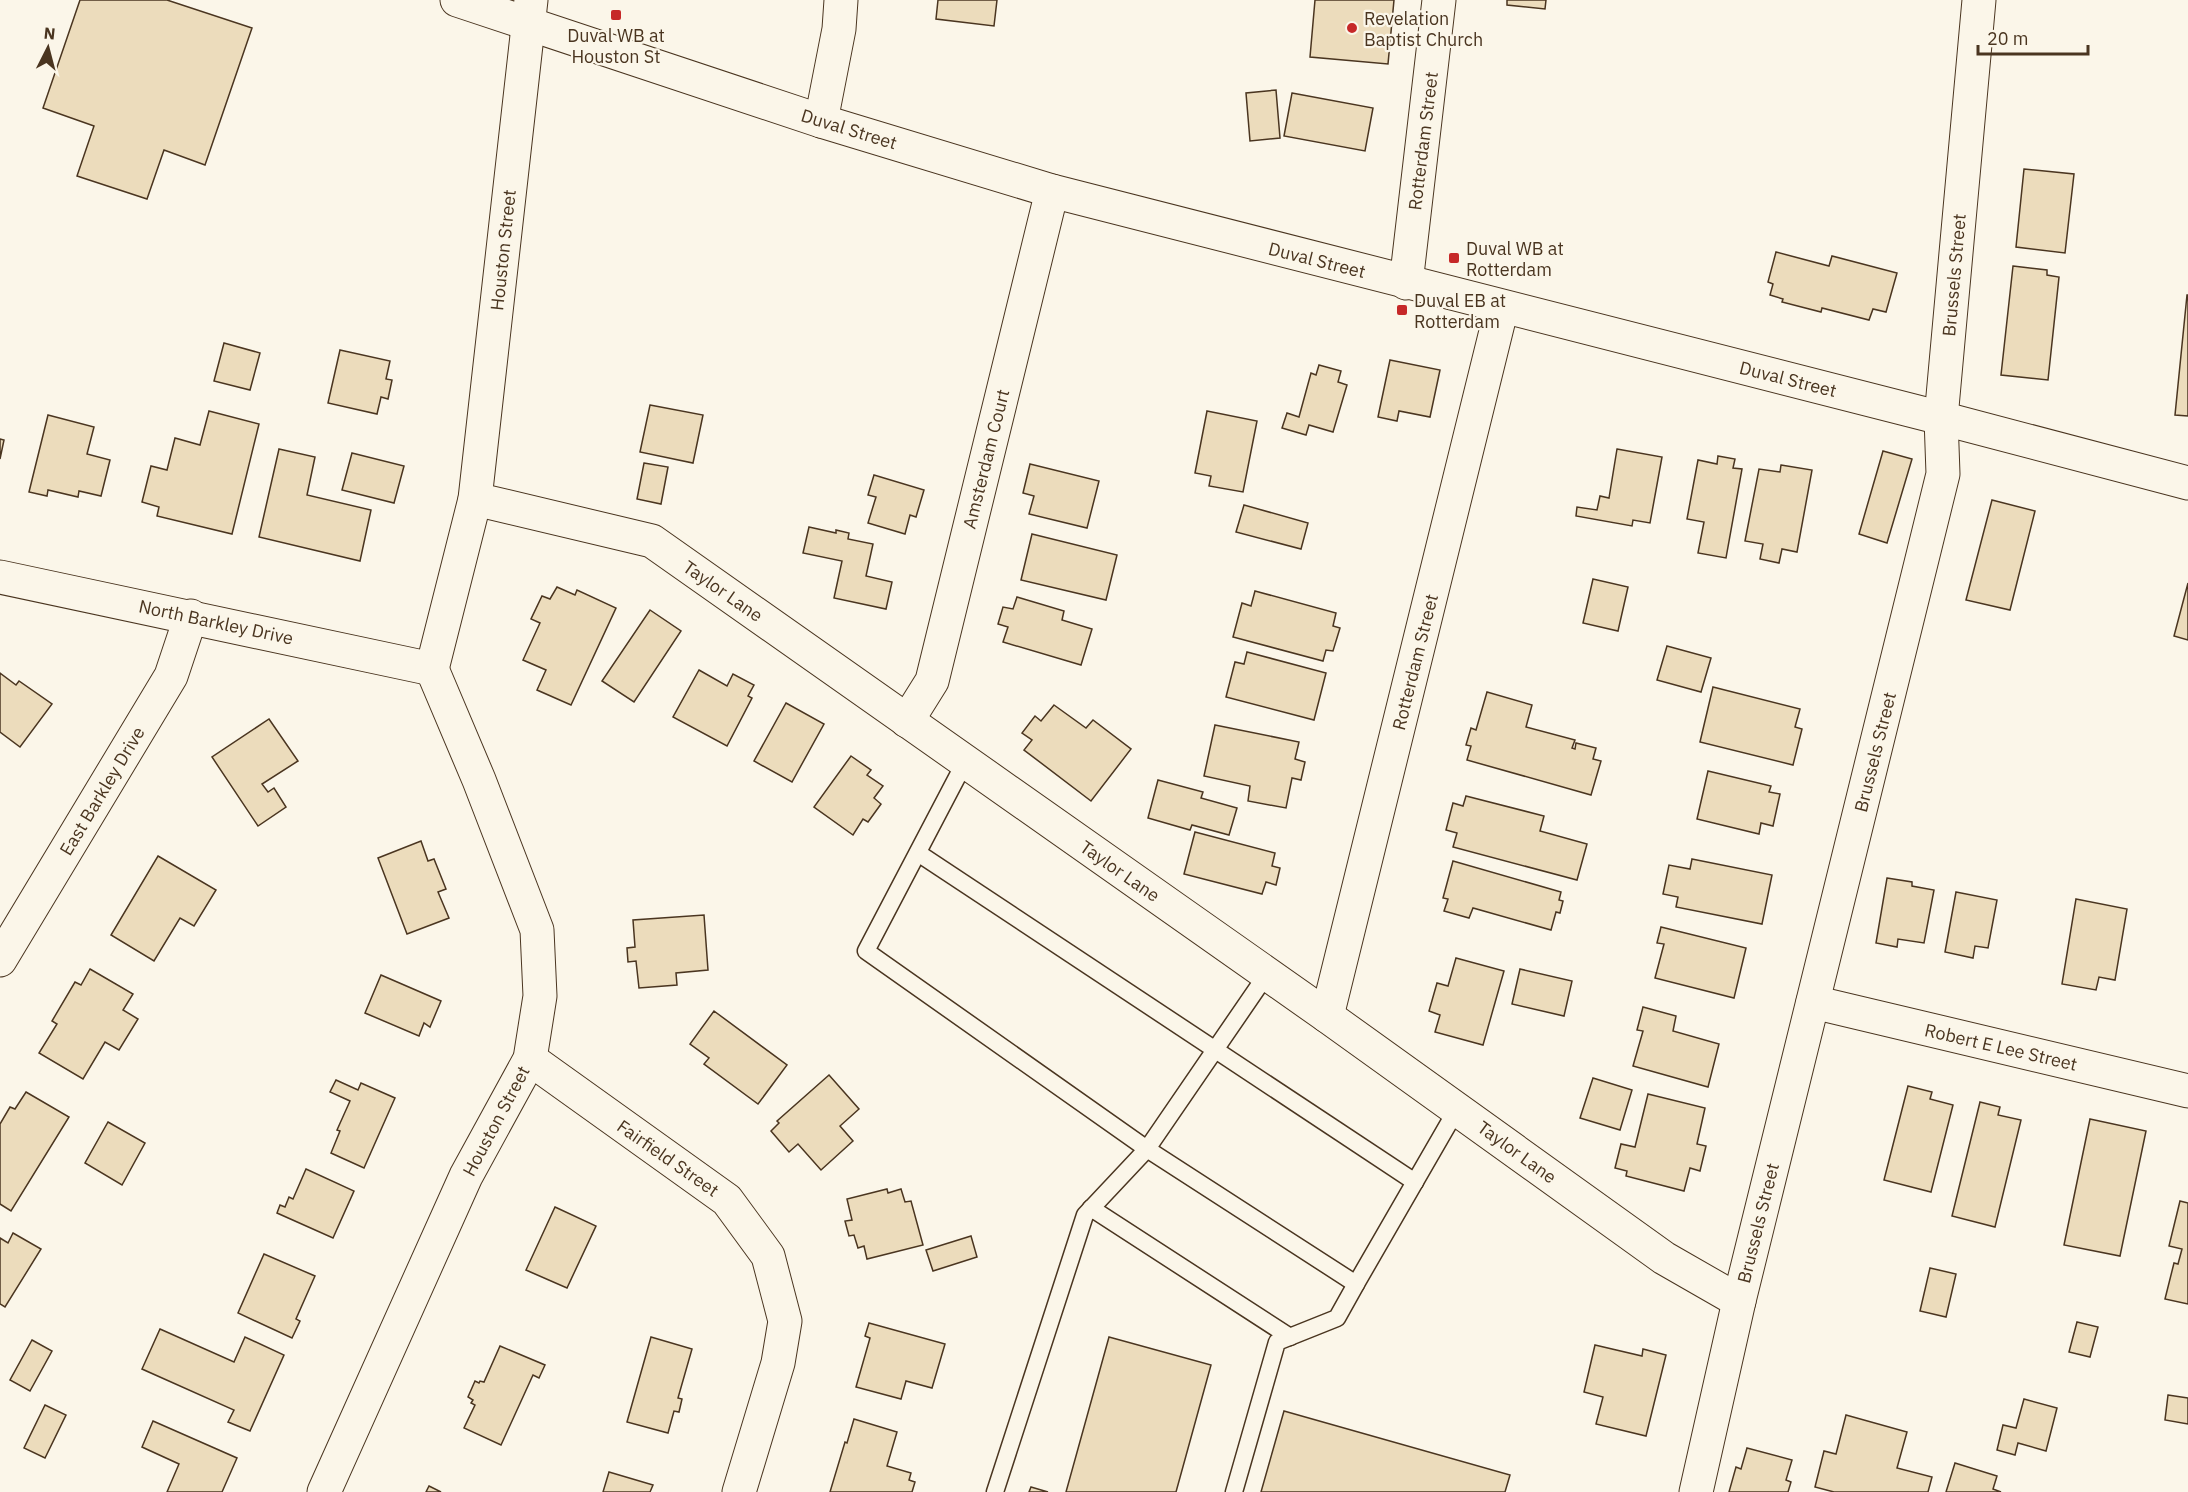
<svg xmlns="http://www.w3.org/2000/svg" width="2188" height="1492" viewBox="0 0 2188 1492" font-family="'IBM Plex Sans',sans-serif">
  <rect width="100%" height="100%" fill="#fbf6e9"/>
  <!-- building -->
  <g fill="#ecdcbc" stroke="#4a3520" stroke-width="1.5">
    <polygon points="80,0 167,0 252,28 205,165 164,150 147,199 77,176 94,126 43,108"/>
    <polygon points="938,0 997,0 994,26 936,19"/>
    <polygon points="1315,0 1394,0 1388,64 1310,57"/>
    <polygon points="1507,0 1546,0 1545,9 1507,5"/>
    <polygon points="1276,90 1280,138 1250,141 1246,93"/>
    <polygon points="1292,93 1373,108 1365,151 1284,136"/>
    <polygon points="2024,169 2074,174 2065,253 2016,247"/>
    <polygon points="1776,252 1829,266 1832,256 1897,273 1886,312 1873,309 1869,320 1822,308 1821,312 1782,302 1783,299 1770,295 1773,284 1768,282"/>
    <polygon points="2013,266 2047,270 2047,275 2059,277 2048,380 2001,375"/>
    <polygon points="2187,295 2188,295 2188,416 2175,415"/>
    <polygon points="224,343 260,353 250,390 214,381"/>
    <polygon points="340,350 390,361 386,379 392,380 388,399 381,397 377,414 328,403"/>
    <polygon points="1390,360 1440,370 1430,417 1399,411 1397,421 1378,417"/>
    <polygon points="1319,365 1341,371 1338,382 1347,385 1333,432 1309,425 1306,435 1282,428 1287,413 1299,417 1311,373 1316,375"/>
    <polygon points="650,405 703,415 693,463 640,452"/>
    <polygon points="209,411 259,424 232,534 157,516 159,507 142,502 151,466 167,470 175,438 200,445"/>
    <polygon points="1207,411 1257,421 1243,492 1209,486 1211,476 1195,473"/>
    <polygon points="48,415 94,427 87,454 110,460 101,496 79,491 78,497 48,490 47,496 29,492"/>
    <polygon points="0,439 4,440 0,459"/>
    <polygon points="279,449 315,457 307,495 371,510 360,561 259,537"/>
    <polygon points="1617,449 1662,457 1650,523 1633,520 1632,526 1576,516 1577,507 1597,510 1600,496 1609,498"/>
    <polygon points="1883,451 1912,459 1887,543 1859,534"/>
    <polygon points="352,453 404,466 394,503 342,490"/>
    <polygon points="1718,456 1735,459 1733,468 1742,469 1726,558 1698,553 1704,522 1687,519 1698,460 1717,464"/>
    <polygon points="644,463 668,467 661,504 637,499"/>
    <polygon points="1030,464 1099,481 1087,528 1029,514 1034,496 1023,493"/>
    <polygon points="1781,465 1812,470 1797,552 1782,549 1779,563 1760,559 1763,544 1745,541 1759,469 1780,472"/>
    <polygon points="874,475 924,490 916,517 910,515 905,534 868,523 876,497 868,495"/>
    <polygon points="1992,500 2035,511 2010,610 1966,600"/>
    <polygon points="1244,505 1308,523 1301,549 1236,532"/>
    <polygon points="809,527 836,533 836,530 849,533 848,539 873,544 866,576 892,582 886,609 834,598 842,561 803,553"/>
    <polygon points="1032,534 1117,555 1106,600 1021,580"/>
    <polygon points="1593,579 1628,587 1618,631 1583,623"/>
    <polygon points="2188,583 2188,640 2174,636"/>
    <polygon points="557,587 575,595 577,590 616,608 571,705 537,690 546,670 523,660 540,623 531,619 542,596 550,599"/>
    <polygon points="1255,591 1336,613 1333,626 1340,628 1333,651 1326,650 1323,661 1233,637 1242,603 1251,606"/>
    <polygon points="1017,597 1064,611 1062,620 1092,629 1081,665 1003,642 1008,627 998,624 1003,607 1013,609"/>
    <polygon points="650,610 681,631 634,702 602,681"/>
    <polygon points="1667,646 1711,658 1701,692 1657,680"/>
    <polygon points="1247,652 1326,673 1314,720 1226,697 1235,662 1244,664"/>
    <polygon points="699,670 727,686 733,674 754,685 748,696 752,698 727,746 673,717"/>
    <polygon points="0,673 16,685 19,681 52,704 20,747 0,732"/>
    <polygon points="1713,687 1800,709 1795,727 1802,729 1793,765 1700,742"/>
    <polygon points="1487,692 1532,705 1526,727 1575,740 1572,748 1575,749 1576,743 1596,748 1593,759 1601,761 1591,795 1467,760 1471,746 1466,745 1471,728 1476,730"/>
    <polygon points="786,703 824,724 792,782 754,761"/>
    <polygon points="1054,705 1086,728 1093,720 1131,749 1091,801 1024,750 1032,740 1022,733 1035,716 1041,721"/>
    <polygon points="269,719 298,761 262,784 268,792 274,788 286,807 258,826 212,757"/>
    <polygon points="1215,725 1299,742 1295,759 1305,762 1301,780 1292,778 1286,808 1248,801 1250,786 1204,776"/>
    <polygon points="851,756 871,770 867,775 883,786 874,798 881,804 868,822 863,819 853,835 814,807"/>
    <polygon points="1708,771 1771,786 1769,792 1780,794 1773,826 1761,823 1759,834 1697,819"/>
    <polygon points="1158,780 1203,792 1201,798 1237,808 1229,835 1192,825 1190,830 1148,818"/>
    <polygon points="1466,796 1544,816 1540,831 1587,844 1577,880 1453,847 1457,833 1446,830 1453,803 1463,806"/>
    <polygon points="1195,832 1275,853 1272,866 1280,868 1276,885 1266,882 1262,894 1184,874"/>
    <polygon points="421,841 428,861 434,859 446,889 438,892 449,918 407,934 378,858"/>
    <polygon points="158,856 216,890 194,926 180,918 154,961 111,935"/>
    <polygon points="1692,859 1772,875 1762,924 1676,907 1678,897 1663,894 1669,865 1690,869"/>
    <polygon points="1453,861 1561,892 1559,900 1563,901 1560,913 1556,912 1551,930 1473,908 1469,918 1444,911 1448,899 1443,898"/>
    <polygon points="1887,878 1912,882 1912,886 1934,890 1924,943 1898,939 1897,947 1876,943"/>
    <polygon points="1956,892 1997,900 1988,948 1975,946 1973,958 1945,952"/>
    <polygon points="2076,899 2127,909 2115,980 2099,977 2096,990 2062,984"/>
    <polygon points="704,915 708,970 676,973 677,985 639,988 636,961 628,962 627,948 635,947 633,920"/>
    <polygon points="1661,927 1746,948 1734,998 1655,978 1664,944 1657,943"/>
    <polygon points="1456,958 1504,971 1483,1045 1435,1032 1440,1015 1429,1011 1437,983 1448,986"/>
    <polygon points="90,969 133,994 123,1010 138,1019 119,1050 105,1042 83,1079 39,1053 57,1024 52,1021 75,982 81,985"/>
    <polygon points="1520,969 1572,981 1564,1016 1512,1004"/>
    <polygon points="381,975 441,1001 430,1027 424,1023 419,1036 365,1013"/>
    <polygon points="1643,1007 1676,1016 1673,1031 1719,1044 1708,1087 1633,1066 1643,1031 1637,1030"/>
    <polygon points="714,1011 787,1065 758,1104 704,1064 709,1058 690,1044"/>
    <polygon points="829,1075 859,1109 840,1126 853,1141 821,1170 798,1144 789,1152 771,1131 779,1123 777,1121"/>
    <polygon points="1593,1078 1632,1090 1620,1130 1580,1118"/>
    <polygon points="336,1080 358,1090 361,1083 395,1098 364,1168 331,1153 340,1131 337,1130 350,1101 330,1092"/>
    <polygon points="1908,1086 1932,1092 1930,1099 1953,1105 1931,1192 1884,1180"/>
    <polygon points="26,1092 69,1117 11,1211 0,1204 0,1124 10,1107 15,1109"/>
    <polygon points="1648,1094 1705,1108 1697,1144 1706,1146 1700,1171 1690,1168 1684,1191 1626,1176 1627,1171 1615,1168 1621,1144 1635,1147"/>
    <polygon points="1980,1102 2000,1107 1998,1115 2021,1120 1995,1227 1952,1216"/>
    <polygon points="2090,1119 2146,1131 2120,1256 2064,1245"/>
    <polygon points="108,1122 145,1143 122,1185 85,1163"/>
    <polygon points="306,1169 354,1191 333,1238 277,1213 280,1205 285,1207 289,1197 293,1199"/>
    <polygon points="887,1189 888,1193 901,1189 905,1202 911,1201 923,1245 867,1259 864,1246 858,1248 854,1235 849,1236 845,1221 852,1220 847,1199"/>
    <polygon points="2180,1201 2188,1203 2188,1304 2165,1299 2174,1263 2178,1264 2182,1249 2169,1246"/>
    <polygon points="555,1207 596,1226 567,1288 526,1270"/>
    <polygon points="13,1233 41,1249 5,1307 0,1304 0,1238 8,1243"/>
    <polygon points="971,1236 977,1257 933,1271 926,1250"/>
    <polygon points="264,1254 315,1276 296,1319 300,1321 292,1338 238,1313"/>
    <polygon points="1930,1268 1956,1274 1946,1317 1920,1311"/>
    <polygon points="2077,1322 2098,1327 2090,1357 2069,1352"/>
    <polygon points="869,1323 945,1344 932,1388 906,1381 901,1399 856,1387 870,1338 865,1336"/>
    <polygon points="160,1329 234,1362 245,1337 284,1355 250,1431 228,1422 234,1410 142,1369"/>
    <polygon points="651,1337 692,1349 678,1398 682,1399 679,1412 674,1411 668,1433 627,1422"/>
    <polygon points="1109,1337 1211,1365 1176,1492 1066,1492"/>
    <polygon points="32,1340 52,1351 30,1391 10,1380"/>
    <polygon points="1595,1345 1642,1356 1643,1349 1666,1355 1646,1436 1596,1424 1603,1397 1584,1392"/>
    <polygon points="500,1346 545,1365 539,1378 533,1375 501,1445 464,1428 475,1405 471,1403 473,1400 468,1397 475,1381 479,1383 480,1381 484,1382"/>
    <polygon points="2168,1395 2188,1398 2188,1424 2165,1420"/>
    <polygon points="2024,1399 2057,1408 2046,1451 2018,1443 2015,1455 1997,1450 2003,1425 2016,1428"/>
    <polygon points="45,1405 66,1415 45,1458 24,1448"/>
    <polygon points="1284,1411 1510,1475 1505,1492 1261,1492"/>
    <polygon points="1846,1415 1907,1432 1897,1468 1932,1477 1928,1492 1834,1492 1815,1487 1824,1451 1836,1454"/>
    <polygon points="854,1419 897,1432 887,1466 911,1473 909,1480 915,1482 912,1492 830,1492 845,1442 847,1443"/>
    <polygon points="153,1421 237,1458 222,1492 167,1492 179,1464 142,1447"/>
    <polygon points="1747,1448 1792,1460 1786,1480 1791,1482 1788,1492 1729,1492 1736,1467 1741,1469"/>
    <polygon points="1955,1463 1997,1476 1993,1489 2001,1492 1946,1492"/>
    <polygon points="609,1472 653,1485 650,1492 603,1492"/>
    <polygon points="429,1486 441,1492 426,1492"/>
    <polygon points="1031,1487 1048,1492 1029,1492"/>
  </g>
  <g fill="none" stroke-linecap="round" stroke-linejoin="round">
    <!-- service casing -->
    <g stroke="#4a3520" stroke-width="19">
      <g id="service">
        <polyline points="965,762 866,951 1147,1149 1356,1284 1457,1109"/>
        <polyline points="918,853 1415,1182"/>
        <polyline points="1091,1208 1290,1337"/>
        <polyline points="995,1492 1085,1215 1147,1149 1267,974"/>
        <polyline points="1234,1492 1277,1342 1337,1318 1356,1284"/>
      </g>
    </g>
    <!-- minor casing -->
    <g stroke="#4a3520" stroke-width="35">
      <g id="minor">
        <polyline points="821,121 839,29 841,0"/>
        <polyline points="1406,283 1439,0"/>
        <polyline points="475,499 652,541 1327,1016 1664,1258 1739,1301"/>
        <polyline points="0,577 432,669"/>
        <polyline points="432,669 475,499 531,0"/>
        <polyline points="907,721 932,681 1052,191"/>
        <polyline points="0,960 171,676 191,616"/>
        <polyline points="1813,1002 2188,1091"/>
        <polyline points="1327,1016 1502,307"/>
        <polyline points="530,1059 727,1200 768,1256 785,1321 778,1363 739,1492"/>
        <polyline points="324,1492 466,1176 530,1059 540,996 537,930 479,780 432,669"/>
        <polyline points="1696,1492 1739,1301 1943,474 1941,418 1979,0"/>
      </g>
    </g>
    <!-- tertiary casing -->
    <g stroke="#4a3520" stroke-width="35">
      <polyline id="tertiary" points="457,0 821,121 1052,191 1941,418 2188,483"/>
    </g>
    <!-- service -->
    <use href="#service" stroke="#fbf6e9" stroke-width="16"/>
    <!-- minor -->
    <use href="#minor" stroke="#fbf6e9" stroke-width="33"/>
    <!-- tertiary -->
    <use href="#tertiary" stroke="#fbf6e9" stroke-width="33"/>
  </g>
  <!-- markers -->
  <g fill="#c62828" stroke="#fbf6e9" stroke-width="2">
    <rect x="610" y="9" width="12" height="12" rx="3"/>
    <circle cx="1352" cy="28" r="6"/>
    <rect x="1448" y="252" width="12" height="12" rx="3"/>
    <rect x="1396" y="304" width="12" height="12" rx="3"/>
  </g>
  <g text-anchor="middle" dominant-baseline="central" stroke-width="4.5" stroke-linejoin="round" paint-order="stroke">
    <!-- poi labels -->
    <g font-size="18" fill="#4a3520" stroke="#fbf6e9" text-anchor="start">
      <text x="1364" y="18">Revelation<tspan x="1364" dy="21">Baptist Church</tspan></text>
      <text x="616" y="35" text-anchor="middle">Duval WB at<tspan x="616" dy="21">Houston St</tspan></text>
      <text x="1466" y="248">Duval WB at<tspan x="1466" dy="21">Rotterdam</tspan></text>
      <text x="1414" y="300">Duval EB at<tspan x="1414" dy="21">Rotterdam</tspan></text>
    </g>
    <!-- street labels -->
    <g font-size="18" fill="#4a3520" stroke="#fbf6e9">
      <text transform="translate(849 129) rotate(17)">Duval Street</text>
      <text transform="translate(1423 141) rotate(-83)">Rotterdam Street</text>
      <text transform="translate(503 250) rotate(-84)">Houston Street</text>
      <text transform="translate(1317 260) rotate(14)">Duval Street</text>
      <text transform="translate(1954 275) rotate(-85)">Brussels Street</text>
      <text transform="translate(1788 379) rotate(14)">Duval Street</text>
      <text transform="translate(986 459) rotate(-76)">Amsterdam Court</text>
      <text transform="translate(723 591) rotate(35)">Taylor Lane</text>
      <text transform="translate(216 622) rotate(12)">North Barkley Drive</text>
      <text transform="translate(1415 662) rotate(-76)">Rotterdam Street</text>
      <text transform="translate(1875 752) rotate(-76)">Brussels Street</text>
      <text transform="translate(102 791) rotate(-59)">East Barkley Drive</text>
      <text transform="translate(1120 871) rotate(35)">Taylor Lane</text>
      <text transform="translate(2001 1047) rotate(13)">Robert E Lee Street</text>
      <text transform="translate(496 1121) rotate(-62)">Houston Street</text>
      <text transform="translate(1517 1152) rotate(36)">Taylor Lane</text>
      <text transform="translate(668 1158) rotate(35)">Fairfield Street</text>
      <text transform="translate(1758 1223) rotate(-76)">Brussels Street</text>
    </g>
  </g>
  <!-- north arrow -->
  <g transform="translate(48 48) rotate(6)" stroke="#fbf6e9" stroke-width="4.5" paint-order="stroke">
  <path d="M0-4.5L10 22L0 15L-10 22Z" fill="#4a3520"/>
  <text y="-9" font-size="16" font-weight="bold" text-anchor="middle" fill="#4a3520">N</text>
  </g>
  <!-- scale -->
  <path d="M1978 45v9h110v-9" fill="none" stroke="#4a3520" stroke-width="3"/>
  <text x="1987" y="45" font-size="18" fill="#4a3520" stroke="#fbf6e9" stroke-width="4.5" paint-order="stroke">20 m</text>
</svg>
